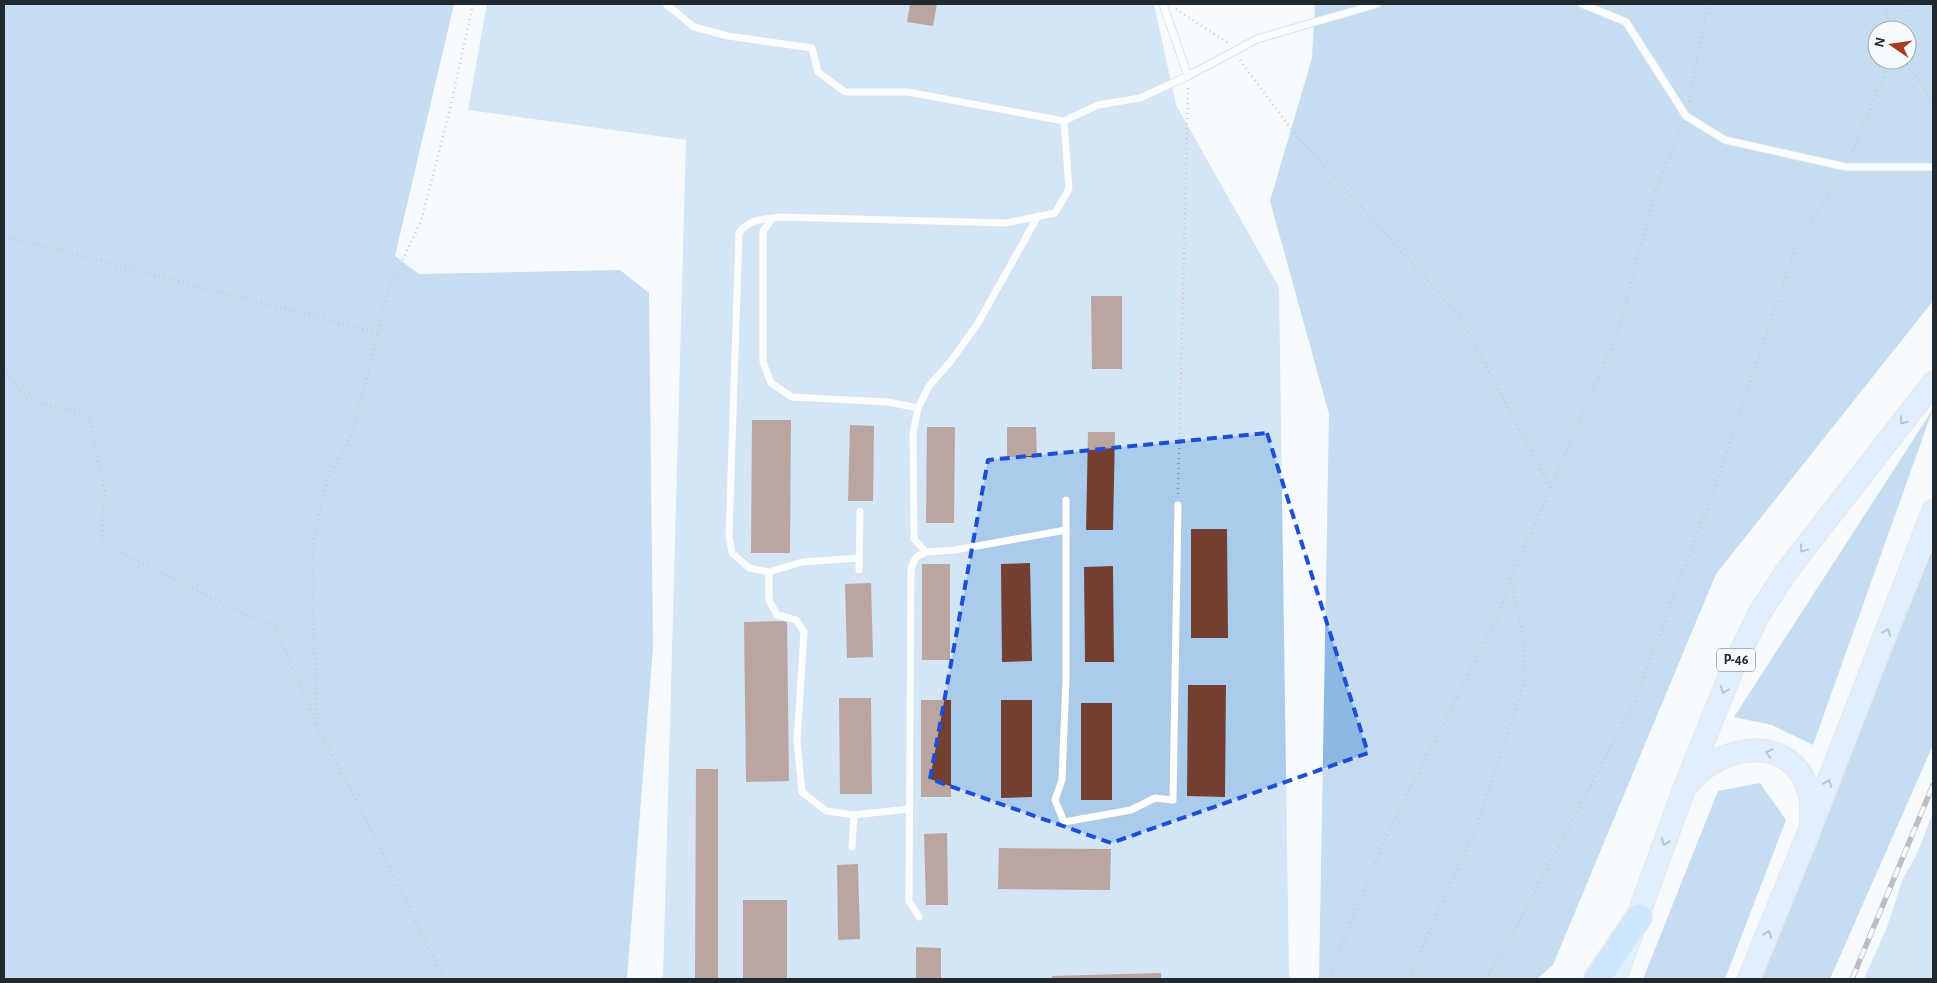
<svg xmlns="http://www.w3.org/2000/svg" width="1937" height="983" viewBox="0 0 1937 983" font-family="'Alegreya Sans',sans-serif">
  <rect width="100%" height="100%" fill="#f6fafd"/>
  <!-- green -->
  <g fill="#aaccec">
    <polygon points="487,4 1154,4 1176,105 1279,287 1289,979 663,979 686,140 468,110"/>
    <polygon points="1933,813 1933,979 1864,979 1887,927 1903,878 1916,856"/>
  </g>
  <!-- forest -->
  <g fill="#8cb8e2" fill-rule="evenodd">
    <polygon points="4,4 454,4 395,256 419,274 620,270 649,293 653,647 627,979 4,979"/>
    <path d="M 1315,4 L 1933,4 L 1933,301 L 1716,574 L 1553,965 L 1537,979 L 1319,979 L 1329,414 L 1270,201 L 1312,58 ZM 1877,30 L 1907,30 L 1907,60 L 1877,60 Z"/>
    <polygon points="1933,409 1813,745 1772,725 1734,717"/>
    <polygon points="1933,547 1933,745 1830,979 1761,979"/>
    <polygon points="1760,783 1786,820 1725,979 1643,979 1718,791"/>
  </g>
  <!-- building -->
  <g fill="#733f31">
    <polygon points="910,4 937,4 933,26 907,22"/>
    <polygon points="1091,296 1122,296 1122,369 1092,369"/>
    <polygon points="752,420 791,420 790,553 751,553"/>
    <polygon points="850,425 874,426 873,501 848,501"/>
    <polygon points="927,427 955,427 954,523 926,523"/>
    <polygon points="1007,427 1036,427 1037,457 1007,457"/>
    <polygon points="1088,432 1115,432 1113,530 1086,530"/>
    <polygon points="1191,529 1227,529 1228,638 1191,638"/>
    <polygon points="1030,563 1032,661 1002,662 1001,564"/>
    <rect x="922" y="564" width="28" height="96"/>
    <polygon points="1113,566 1114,662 1085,662 1084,567"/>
    <polygon points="871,583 873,657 847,658 845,584"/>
    <polygon points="787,621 789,781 746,782 744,622"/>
    <polygon points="1188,685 1226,685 1225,797 1187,796"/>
    <polygon points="839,698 871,698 872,794 840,794"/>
    <rect x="921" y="700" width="30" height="97"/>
    <polygon points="1001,700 1032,700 1032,797 1001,798"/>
    <rect x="1081" y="703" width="31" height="97"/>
    <polygon points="696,769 718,769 718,979 695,979"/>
    <polygon points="947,833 948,905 926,905 924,834"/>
    <polygon points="999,848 1111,849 1110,890 998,889"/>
    <polygon points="858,864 860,939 838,940 837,865"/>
    <rect x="743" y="900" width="44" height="79"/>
    <polygon points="916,947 941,948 941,979 916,979"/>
    <polygon points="1161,973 1161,979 1052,979 1052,976"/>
  </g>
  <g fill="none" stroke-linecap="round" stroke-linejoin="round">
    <!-- lane casing -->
    <g stroke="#b5c8da" stroke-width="9">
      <g id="lane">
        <polyline points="666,4 694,27 728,36 812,48 818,72 845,92 908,92 1064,121"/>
        <polyline points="1163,4 1188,76"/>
        <polyline points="1582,4 1626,22 1686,116 1725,140 1846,167 1933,167"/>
        <polyline points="773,218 763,231 763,362 771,383 792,397 888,402 918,408"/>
        <polyline points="1066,500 1066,680 1062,780 1055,800 1064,822 1131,810 1155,798 1173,800 1178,505"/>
        <polyline points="926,552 914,539 913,433 918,408 929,386 951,361 978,323 1038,216"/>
        <path d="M 859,558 L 802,562 L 769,572 L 749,568 L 732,553 L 729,536 L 739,233 C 748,219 765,219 781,217 L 1006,223 L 1055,213 L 1069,189 L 1064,121 L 1098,105 L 1140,98 L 1188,76 L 1257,39 L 1377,4"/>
        <polyline points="859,570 860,511"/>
        <polyline points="769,572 769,600 777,615 796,620 804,632 797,741 802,792 826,811 854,815 909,809"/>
        <polyline points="852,847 854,815"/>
        <polyline points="919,917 909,901 911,568 916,557 926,552 955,550 1066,530"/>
      </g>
    </g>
    <!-- primary casing -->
    <g stroke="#d3d4d6" stroke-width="24">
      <g id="primary">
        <path d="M 1689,783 C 1721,743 1793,733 1809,792 C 1812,801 1811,810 1811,819"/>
        <polyline points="1615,979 1683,792 1732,670 1759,614 1786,572 1933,383"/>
        <polyline points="1749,979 1808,834 1933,511"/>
      </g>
    </g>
    <!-- highway casing -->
    <g stroke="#d3d4d6" stroke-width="28">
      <polyline id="highway" points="1597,979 1639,917"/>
    </g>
    <!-- path -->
    <g stroke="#8d9398" stroke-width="2.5" stroke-dasharray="1 4" stroke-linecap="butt">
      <polyline points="1883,4 1891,30"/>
      <polyline points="1176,9 1228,43"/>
      <polyline points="1902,30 1913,4"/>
      <polyline points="1240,60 1291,129 1459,315 1550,487"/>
      <polyline points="1904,60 1933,101"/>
      <polyline points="1689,102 1708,4"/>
      <polyline points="1851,156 1890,60"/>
      <polyline points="4,236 378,333"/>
      <polyline points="4,371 27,398 89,417 105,493 101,543 236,610 275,627 317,724"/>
      <polyline points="1178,494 1188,88"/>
      <polyline points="445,979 420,931 367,821 318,728 313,621 313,541 327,481 353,432 389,288 420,223 424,210 450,109 473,4"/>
      <polyline points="1328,979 1384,841 1497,618 1511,578 1619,330 1654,194 1682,126"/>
      <polyline points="1408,979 1478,824 1525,679 1523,635 1511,579"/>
      <polyline points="1486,979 1508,943 1633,705 1721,470 1796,247 1840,176"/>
    </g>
    <!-- lane -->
    <use href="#lane" stroke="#fff" stroke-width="7"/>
    <!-- primary -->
    <use href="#primary" stroke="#c6e3fe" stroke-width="21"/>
    <!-- highway -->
    <use href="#highway" stroke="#a0d0fe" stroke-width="25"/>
    <!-- rail casing -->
    <g stroke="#70777c" stroke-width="5.5">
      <polyline id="rail" points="1852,979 1933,785"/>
    </g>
    <!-- rail -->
    <use href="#rail" stroke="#f6fafd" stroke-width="4" stroke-dasharray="11" stroke-linecap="butt"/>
  </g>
  <!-- one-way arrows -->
  <defs><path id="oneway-chevron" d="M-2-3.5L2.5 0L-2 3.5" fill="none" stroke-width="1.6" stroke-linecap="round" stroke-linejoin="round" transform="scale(1.25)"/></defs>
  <g stroke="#748697">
    <use href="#oneway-chevron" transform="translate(1903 421) rotate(128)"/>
    <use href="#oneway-chevron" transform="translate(1803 549) rotate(127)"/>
    <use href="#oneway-chevron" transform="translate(1887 632) rotate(-69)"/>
    <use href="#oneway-chevron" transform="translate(1724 690) rotate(112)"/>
    <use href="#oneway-chevron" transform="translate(1769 753) rotate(-166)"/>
    <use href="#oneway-chevron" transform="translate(1828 783) rotate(-69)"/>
    <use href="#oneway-chevron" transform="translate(1665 842) rotate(110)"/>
    <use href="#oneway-chevron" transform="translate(1768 934) rotate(-68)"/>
  </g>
  <!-- marked area -->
  <path d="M0 0H1937V983H0ZM 1267,433 L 1368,753 L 1111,843 L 930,779 L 988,460 Z" fill="#f6fafd" fill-opacity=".55" fill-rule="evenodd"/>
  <path fill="none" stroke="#1d4ed8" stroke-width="4" stroke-dasharray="10 6" stroke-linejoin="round" d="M 1267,433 L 1368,753 L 1111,843 L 930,779 L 988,460 Z"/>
  <g text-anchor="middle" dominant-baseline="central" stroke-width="5" stroke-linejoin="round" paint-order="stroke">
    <!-- shield labels -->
    <rect fill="#f6fafd" stroke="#61686e" stroke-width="1" x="1717" y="648.5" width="38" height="23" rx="4"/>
    <g font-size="14" font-weight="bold" fill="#212930">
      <text x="1736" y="660">Р-46</text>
    </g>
  </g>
  <!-- border -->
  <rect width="1937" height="983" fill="none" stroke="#212930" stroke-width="10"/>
  <!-- north arrow -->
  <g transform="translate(1892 45) rotate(283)"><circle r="24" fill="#f6fafd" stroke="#a1a6ab"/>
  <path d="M0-4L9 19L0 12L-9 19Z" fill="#a53d20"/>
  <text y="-8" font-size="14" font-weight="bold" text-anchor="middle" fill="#212930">N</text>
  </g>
</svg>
